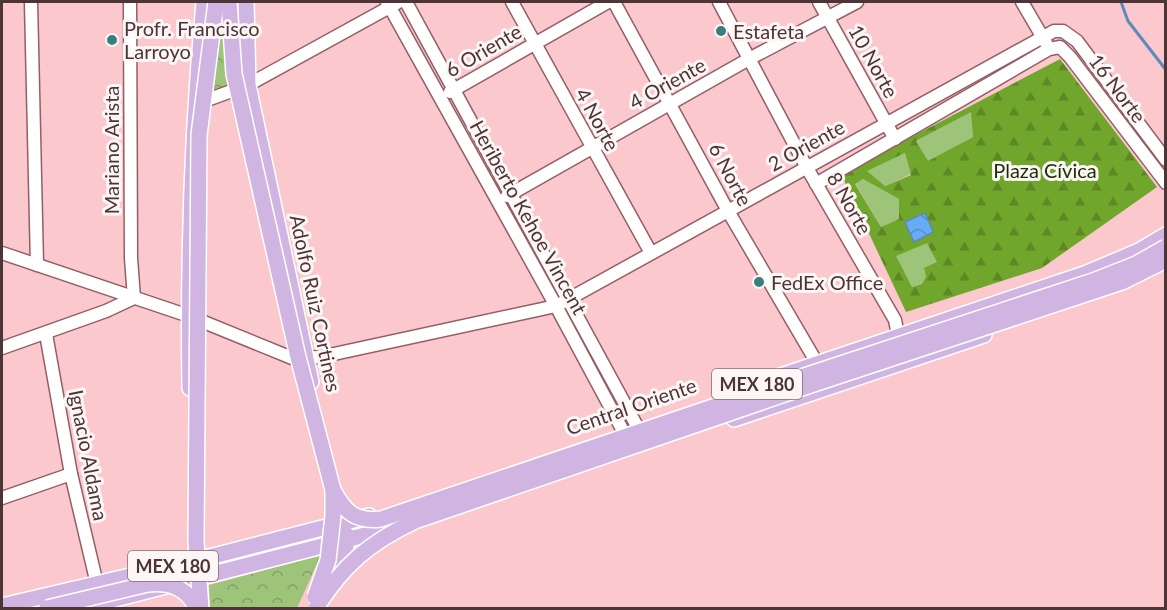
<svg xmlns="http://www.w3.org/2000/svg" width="1167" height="610" viewBox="0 0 1167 610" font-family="Lato,sans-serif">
  <defs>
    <pattern id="forest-firs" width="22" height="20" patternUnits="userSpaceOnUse" patternTransform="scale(1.5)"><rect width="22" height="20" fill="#70a62b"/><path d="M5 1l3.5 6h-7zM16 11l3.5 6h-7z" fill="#5e8826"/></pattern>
    <pattern id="park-crowns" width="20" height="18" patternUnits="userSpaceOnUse" patternTransform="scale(1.5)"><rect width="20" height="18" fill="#9ec47a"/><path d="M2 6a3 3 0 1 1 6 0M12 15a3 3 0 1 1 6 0" fill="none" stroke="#83a065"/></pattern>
    <pattern id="water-waves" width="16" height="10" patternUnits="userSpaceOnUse" patternTransform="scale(1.5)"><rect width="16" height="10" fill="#66adf6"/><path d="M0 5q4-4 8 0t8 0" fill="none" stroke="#568ec8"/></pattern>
  </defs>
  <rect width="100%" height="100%" fill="#fac8cd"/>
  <!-- green -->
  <g fill="#9ec47a">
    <polygon points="972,111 973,137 928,162 916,141"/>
    <polygon points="905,153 911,174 885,186 866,171"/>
    <polygon points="863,179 899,199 899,219 881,227 855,183"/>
    <polygon points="927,242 938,262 926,276 922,284 912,287 895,256"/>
  </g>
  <!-- forest -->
  <path fill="url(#forest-firs)" fill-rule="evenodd" d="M 1060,59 L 1157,187 L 1042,268 L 906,312 L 841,174 ZM 971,112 L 973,137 L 928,161 L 916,141 ZM 905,153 L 911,175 L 885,186 L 867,171 ZM 863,179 L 899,199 L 899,219 L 881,227 L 855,184 ZM 927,243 L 937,262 L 924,268 L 926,276 L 922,284 L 912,287 L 896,256 Z"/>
  <!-- park -->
  <g fill="url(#park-crowns)">
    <polygon points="208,2 240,2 245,80 203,93"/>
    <polygon points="321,555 297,608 210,608 209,585"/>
  </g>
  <!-- water -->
  <polygon fill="url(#water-waves)" stroke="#5e89bd" stroke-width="1.5" points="925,213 933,232 914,242 905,222"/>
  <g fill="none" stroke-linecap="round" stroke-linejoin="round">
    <!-- stream -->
    <polyline stroke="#5e89bd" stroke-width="3" points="1121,2 1128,21 1166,70"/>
    <!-- minor casing -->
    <g stroke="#955e66" stroke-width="15">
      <g id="minor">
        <polyline points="31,2 37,265"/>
        <polyline points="387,2 556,306 629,442"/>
        <polyline points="406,2 644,439"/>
        <polyline points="512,2 651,253"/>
        <polyline points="614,2 728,211 817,363"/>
        <polyline points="719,2 807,168 895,320 900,344"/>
        <polyline points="819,2 895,139"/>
        <polyline points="1022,2 1046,43"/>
        <polyline points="450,92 608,2"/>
        <polyline points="196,104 248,85 397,3"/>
        <polyline points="816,184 1049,49 1060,47 1070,57 1166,183"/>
        <polyline points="507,196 749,59 857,2"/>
        <polyline points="2,253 189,316 292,358 320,357 556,306 1054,31 1063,31 1077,41 1166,160"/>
        <polyline points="46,334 71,474 97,584"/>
        <polyline points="2,348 106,311 134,298 131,258 130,2"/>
        <polyline points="2,498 71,474"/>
      </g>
    </g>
    <!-- major casing -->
    <g stroke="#fff" stroke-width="18">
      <g id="major">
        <polyline points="246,2 248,85 311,382"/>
        <polyline points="763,382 1087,273 1139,251 1166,235"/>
        <path d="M 190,388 C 188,258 192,131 204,2"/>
        <polyline points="734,419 984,335"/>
        <path d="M 333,582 C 339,567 349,550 346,534"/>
        <polyline points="2,606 194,561 369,516"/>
        <polyline points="80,608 400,526"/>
      </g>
    </g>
    <!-- minor -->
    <use href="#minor" stroke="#fff" stroke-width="12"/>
    <!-- major -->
    <use href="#major" stroke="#d0b5e2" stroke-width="15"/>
    <!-- major-bridge casing -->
    <g stroke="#fff" stroke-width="18" stroke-linecap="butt">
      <g id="major-bridge">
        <polyline points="229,2 234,74 298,357 333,490 333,516 328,560 315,597"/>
        <path d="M 333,490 C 345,512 355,522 381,519 L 810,374 L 1093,281 L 1136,264 L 1166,247"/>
        <path d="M 47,608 L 148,584 C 169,582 187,587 196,608"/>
        <polyline points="201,608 196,541 199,135 216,2"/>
        <path d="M 316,608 C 343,565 369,543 415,521 L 811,385 L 1122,282 L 1166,260"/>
      </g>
    </g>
    <!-- major-bridge -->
    <use href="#major-bridge" stroke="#d0b5e2" stroke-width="15"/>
  </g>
  <!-- markers -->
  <g fill="#38807d" stroke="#fcf6f6" stroke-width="2">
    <circle cx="721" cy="31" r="6"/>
    <circle cx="112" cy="40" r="6"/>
    <circle cx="759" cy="282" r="6"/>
  </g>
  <g text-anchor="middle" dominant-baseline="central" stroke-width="6" stroke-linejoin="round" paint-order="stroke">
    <!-- shield labels -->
    <g fill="#fcf6f6" stroke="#826e70" stroke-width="1.5">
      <rect x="712" y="369" width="90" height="30" rx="4.5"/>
      <rect x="128" y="551" width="90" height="30" rx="4.5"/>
    </g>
    <g font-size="18" font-weight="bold" fill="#4d3437">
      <text x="757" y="384">MEX 180</text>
      <text x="173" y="566">MEX 180</text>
    </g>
    <!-- poi labels -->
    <g font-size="20" fill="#4d3437" stroke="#fcf6f6" text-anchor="start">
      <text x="124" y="28">Profr. Francisco<tspan x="124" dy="23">Larroyo</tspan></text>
      <text x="733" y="31">Estafeta</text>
      <text x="771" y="282">FedEx Office</text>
    </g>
    <!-- street labels -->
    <g font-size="20" fill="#4d3437" stroke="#fcf6f6">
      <text transform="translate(483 50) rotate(-30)">6 Oriente</text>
      <text transform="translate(874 61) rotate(61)">10 Norte</text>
      <text transform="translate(667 83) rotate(-29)">4 Oriente</text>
      <text transform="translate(1118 88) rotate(53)">16 Norte</text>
      <text transform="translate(598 119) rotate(61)">4 Norte</text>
      <text transform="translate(806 145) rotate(-29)">2 Oriente</text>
      <text transform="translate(111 150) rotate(-90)">Mariano Arista</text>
      <text transform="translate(731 174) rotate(62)">6 Norte</text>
      <text transform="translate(850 203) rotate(60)">8 Norte</text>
      <text transform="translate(529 217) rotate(61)">Heriberto Kehoe Vincent</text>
      <text transform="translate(316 303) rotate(78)">Adolfo Ruiz Cortines</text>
      <text transform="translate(631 406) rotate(-19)">Central Oriente</text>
      <text transform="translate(89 455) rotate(79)">Ignacio Aldama</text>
    </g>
    <!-- park labels -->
    <g font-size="20" fill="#1b3000" stroke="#fcf6f6">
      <text x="1045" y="170">Plaza Cívica</text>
    </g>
  </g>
  <!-- border -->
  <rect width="1167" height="610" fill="none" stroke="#4d3437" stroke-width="6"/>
</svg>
